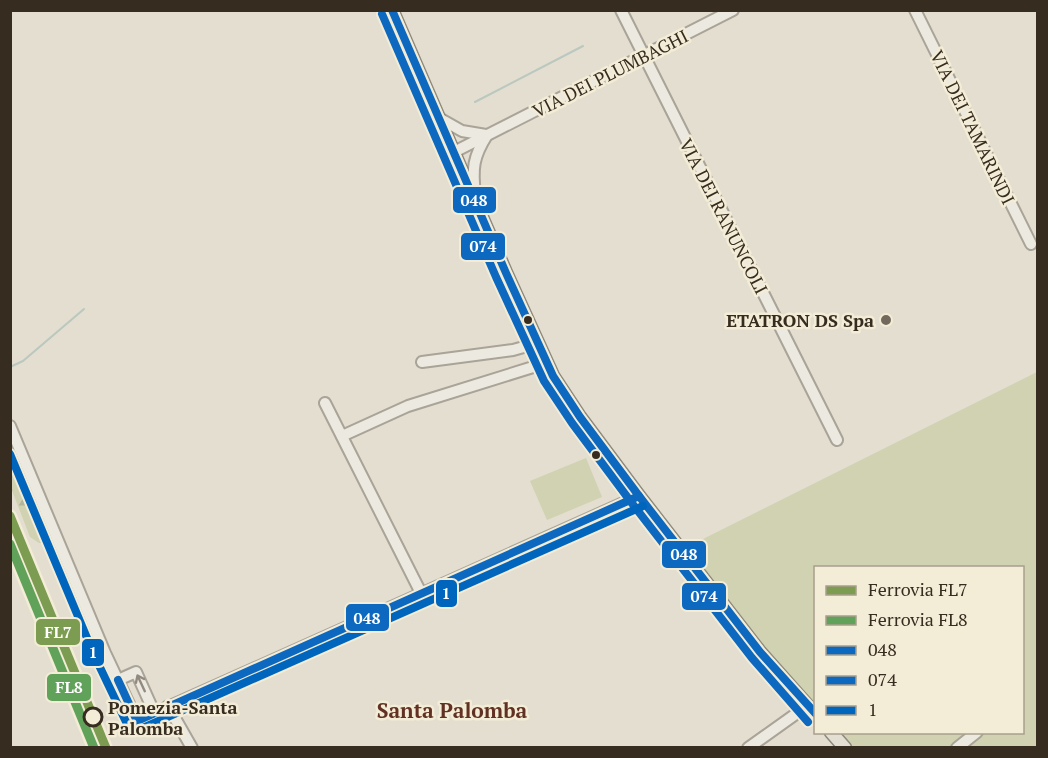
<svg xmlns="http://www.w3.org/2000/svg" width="1048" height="758" viewBox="0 0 1048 758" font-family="'PT Serif',serif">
  <defs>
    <pattern id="forest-firs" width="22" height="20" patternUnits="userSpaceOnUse" patternTransform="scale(1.5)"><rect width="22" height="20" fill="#d0d2b2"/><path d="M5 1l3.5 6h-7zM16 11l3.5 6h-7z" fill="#b3b499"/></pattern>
  </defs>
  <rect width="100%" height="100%" fill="#e3decf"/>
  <!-- green -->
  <g fill="#d0d2b2">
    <polygon points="1037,372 1037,747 845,747 831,733 1022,732 1022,568 816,568 815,715 681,550"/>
    <polygon points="586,458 602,497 547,520 530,481"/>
  </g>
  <!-- forest -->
  <polygon fill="url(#forest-firs)" points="11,449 46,535 44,542 39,543 30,537 11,488"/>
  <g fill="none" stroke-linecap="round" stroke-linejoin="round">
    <!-- stream -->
    <g stroke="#bac8c0" stroke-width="2">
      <polyline points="475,102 583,46"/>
      <polyline points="10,367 23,361 84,309"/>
    </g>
    <!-- minor casing -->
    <g stroke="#a9a398" stroke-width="14">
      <g id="minor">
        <polyline points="621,10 837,440"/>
        <polyline points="915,10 1031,244"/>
        <polyline points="439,118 462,131 486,135"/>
        <polyline points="454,152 733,10"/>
        <path d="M 475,194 C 472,169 473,157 487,135"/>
        <polyline points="422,362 513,350 538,343"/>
        <polyline points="325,403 421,593"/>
        <polyline points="10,426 105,653 137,721 639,496"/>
        <polyline points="342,436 408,406 546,363"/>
        <polyline points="118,680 136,672 154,712"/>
        <polyline points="168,706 192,748"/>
        <polyline points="748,748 807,706"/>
        <polyline points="957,748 977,732"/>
      </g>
    </g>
    <!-- major casing -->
    <g stroke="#8e897e" stroke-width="15">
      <g id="major">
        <polyline points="392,10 506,273 553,376 580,417 639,496 760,652 816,715"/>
        <polyline points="831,732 845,748"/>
      </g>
    </g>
    <!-- minor -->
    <use href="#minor" stroke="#ece9e0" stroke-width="10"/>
    <!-- major -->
    <use href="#major" stroke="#e3dfd2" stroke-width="12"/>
    <!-- bus-1 casing -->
    <g stroke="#f3ecd6" stroke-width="12">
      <g id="bus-1">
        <polyline points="392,10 506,273 553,376 580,417 639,496 760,652 816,714"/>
        <polyline points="118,680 137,721 639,496"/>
      </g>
    </g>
    <!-- bus-2 casing -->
    <g stroke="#f3ecd6" stroke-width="12">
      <polyline id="bus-2" points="382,14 496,277 544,381 572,423 631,502 752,658 808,722"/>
    </g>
    <!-- bus-3 casing -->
    <g stroke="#f3ecd6" stroke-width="12">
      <polyline id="bus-3" points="10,454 95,657 128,726 136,731 643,506"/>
    </g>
    <!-- bus-1 -->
    <use href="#bus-1" stroke="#0c69bf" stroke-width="8"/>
    <!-- bus-2 -->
    <use href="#bus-2" stroke="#0c69bf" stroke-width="8"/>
    <!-- bus-3 -->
    <use href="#bus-3" stroke="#0065bd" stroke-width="8"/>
    <!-- rail-1 casing -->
    <g stroke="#f3ecd6" stroke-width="14">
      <polyline id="rail-1" points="10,516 106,748"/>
    </g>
    <!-- rail-2 casing -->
    <g stroke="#f3ecd6" stroke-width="14">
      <polyline id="rail-2" points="10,544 94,748"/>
    </g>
    <!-- rail-1 -->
    <use href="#rail-1" stroke="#7c9c51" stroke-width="9"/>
    <!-- rail-2 -->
    <use href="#rail-2" stroke="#61a25a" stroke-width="9"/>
  </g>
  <!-- one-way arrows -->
  <defs><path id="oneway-shaft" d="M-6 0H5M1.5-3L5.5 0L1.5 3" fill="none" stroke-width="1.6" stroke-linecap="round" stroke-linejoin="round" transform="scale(1.5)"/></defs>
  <use stroke="#928a80" href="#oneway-shaft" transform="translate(141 683) rotate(-115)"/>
  <!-- markers -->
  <g fill="#372c20" stroke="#f3ecd6" stroke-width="2">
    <circle cx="528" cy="320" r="5"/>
    <circle cx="596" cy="455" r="5"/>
  </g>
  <circle fill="#736a5d" stroke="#f3ecd6" stroke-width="2" cx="886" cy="320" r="6"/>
  <circle fill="#f3ecd6" stroke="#372c20" stroke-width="3" cx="93" cy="717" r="9"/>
  <g text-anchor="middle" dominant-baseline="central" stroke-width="5" stroke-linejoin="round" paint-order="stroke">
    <!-- street labels -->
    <g font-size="18" fill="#372c20" stroke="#f3ecd6">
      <text transform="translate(610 73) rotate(-27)">VIA DEI PLUMBAGHI</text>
      <text transform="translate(973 127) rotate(64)">VIA DEI TAMARINDI</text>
      <text transform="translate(724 216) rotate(63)">VIA DEI RANUNCOLI</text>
    </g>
    <!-- poi labels -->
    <g font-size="18" font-weight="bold" fill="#372c20" stroke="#f3ecd6" text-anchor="end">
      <text x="874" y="320">ETATRON DS Spa</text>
    </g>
    <!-- stop labels -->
    <g font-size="18" font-weight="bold" fill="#372c20" stroke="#f3ecd6" text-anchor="start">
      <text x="108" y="707">Pomezia-Santa<tspan x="108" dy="21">Palomba</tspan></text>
    </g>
    <!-- quarter labels -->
    <g font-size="21" font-weight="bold" fill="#613223" stroke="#f3ecd6">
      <text x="452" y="710">Santa Palomba</text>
    </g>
  </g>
  <g stroke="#f3ecd6" stroke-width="2">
    <rect x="452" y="186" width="45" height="28" rx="6" fill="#0c69bf"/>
    <rect x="460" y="232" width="46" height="29" rx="6" fill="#0c69bf"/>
    <rect x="661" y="540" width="46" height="29" rx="6" fill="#0c69bf"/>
    <rect x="435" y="579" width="23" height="29" rx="6" fill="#0065bd"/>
    <rect x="681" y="582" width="46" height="29" rx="6" fill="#0c69bf"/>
    <rect x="345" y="603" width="45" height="29" rx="6" fill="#0c69bf"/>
    <rect x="35" y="618" width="46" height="28" rx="6" fill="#7c9c51"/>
    <rect x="81" y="638" width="24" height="29" rx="6" fill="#0065bd"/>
    <rect x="46" y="673" width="46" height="29" rx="6" fill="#61a25a"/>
  </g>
  <g font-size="16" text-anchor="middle" font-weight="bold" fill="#fff">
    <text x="474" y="206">048</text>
    <text x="483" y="252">074</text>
    <text x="684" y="560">048</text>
    <text x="446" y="599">1</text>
    <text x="704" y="602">074</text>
    <text x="367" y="624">048</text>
    <text x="58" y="638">FL7</text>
    <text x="93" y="658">1</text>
    <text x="69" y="693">FL8</text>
  </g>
  <!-- border -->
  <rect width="1048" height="758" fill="none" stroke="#372c20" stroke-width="24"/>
  <!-- legend -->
  <rect x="814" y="566" width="210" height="168" fill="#f3ecd6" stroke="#a89f8d" stroke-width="1.5"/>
  <rect x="826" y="586" width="30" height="9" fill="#7c9c51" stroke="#a89f8d" stroke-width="1.5"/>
  <text x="868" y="596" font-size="18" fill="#372c20">Ferrovia FL7</text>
  <rect x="826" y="616" width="30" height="9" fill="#61a25a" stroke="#a89f8d" stroke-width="1.5"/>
  <text x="868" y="626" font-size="18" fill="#372c20">Ferrovia FL8</text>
  <rect x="826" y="646" width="30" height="9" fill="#0c69bf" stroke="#a89f8d" stroke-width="1.5"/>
  <text x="868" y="656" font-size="18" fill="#372c20">048</text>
  <rect x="826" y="676" width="30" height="9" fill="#0c69bf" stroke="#a89f8d" stroke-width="1.5"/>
  <text x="868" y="686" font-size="18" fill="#372c20">074</text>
  <rect x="826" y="706" width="30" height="9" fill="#0065bd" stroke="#a89f8d" stroke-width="1.5"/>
  <text x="868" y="716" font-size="18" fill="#372c20">1</text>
</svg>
